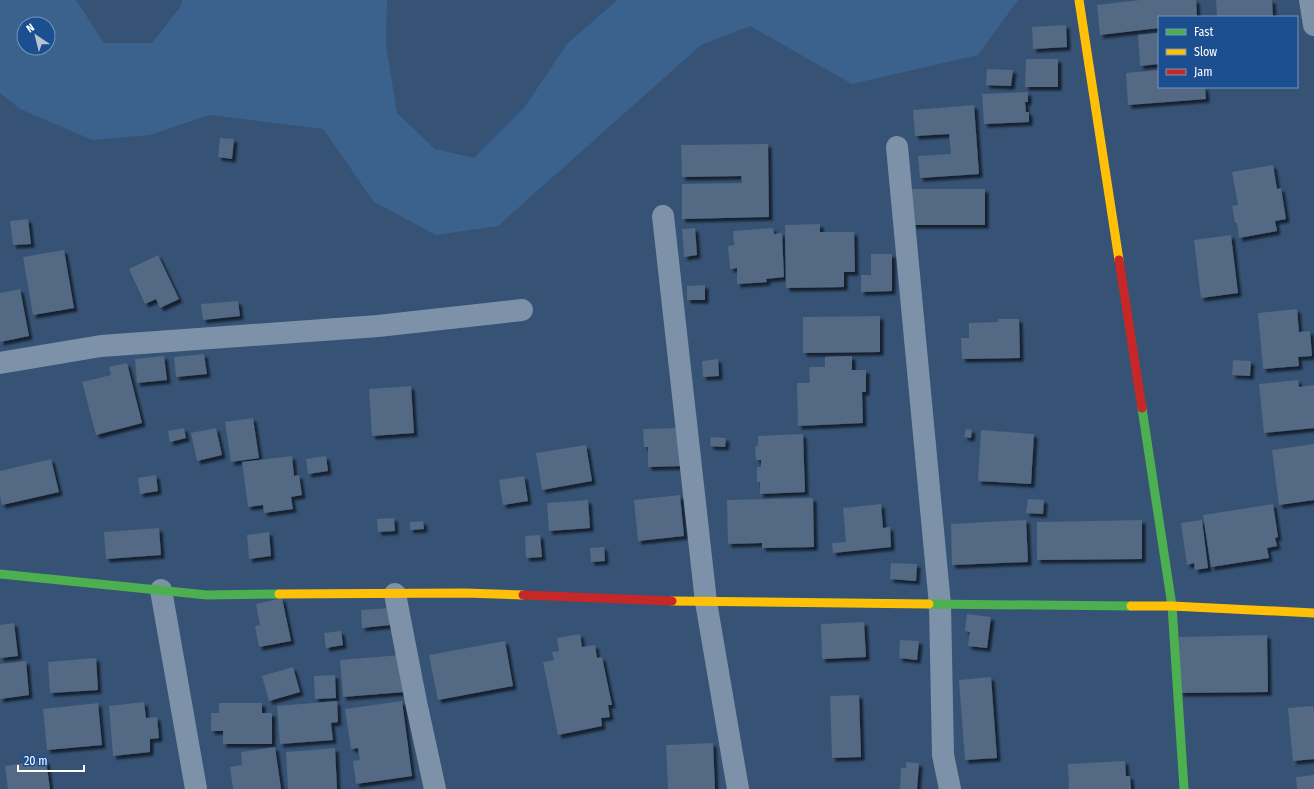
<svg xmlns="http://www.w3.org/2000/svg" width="1314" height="789" viewBox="0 0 1314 789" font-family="'Fira Sans Condensed',sans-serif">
  <defs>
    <filter id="shadow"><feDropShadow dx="3.5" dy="3.5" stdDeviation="1" flood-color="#0009"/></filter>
  </defs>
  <rect width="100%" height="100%" fill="#365274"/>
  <!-- water -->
  <path fill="#3b618d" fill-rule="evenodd" d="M 0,0 L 76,0 L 104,43 L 152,43 L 181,6 L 182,0 L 387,0 L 386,45 L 397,113 L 435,149 L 474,158 L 524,108 L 567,44 L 617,0 L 1018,0 L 978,55 L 852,84 L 750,26 L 701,45 L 498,226 L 436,235 L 374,202 L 323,129 L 209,115 L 150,135 L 92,140 L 20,109 L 0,93 ZM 24,24 L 48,24 L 48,48 L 24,48 Z"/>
  <!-- building -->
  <g fill="#526984" filter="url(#shadow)">
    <polygon points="1140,0 1196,0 1197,17 1159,17 1159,28 1100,35 1097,5"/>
    <polygon points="1216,0 1272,0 1273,17 1217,17"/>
    <polygon points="1066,25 1067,47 1033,49 1032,27"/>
    <polygon points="1159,33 1159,64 1140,66 1138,35"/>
    <polygon points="1026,59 1058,59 1058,87 1025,87"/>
    <polygon points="987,69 1013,70 1011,86 986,85"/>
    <polygon points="1159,70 1159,87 1205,87 1206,99 1128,105 1126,73"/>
    <polygon points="1028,92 1028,102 1025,102 1026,112 1029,112 1029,122 984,124 982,94"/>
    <polygon points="974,105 979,174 920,178 918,156 951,154 949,134 915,136 913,110"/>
    <polygon points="220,138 234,139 232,159 218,157"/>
    <polygon points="768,144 769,217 682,219 682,184 742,183 741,176 682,177 681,145"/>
    <polygon points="1273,165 1277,189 1281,188 1286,219 1275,221 1277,231 1239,238 1237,223 1235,223 1232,206 1238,205 1232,172"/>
    <rect x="912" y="189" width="73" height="36"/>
    <polygon points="28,219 31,244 13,245 10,221"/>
    <polygon points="820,224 820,232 854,232 855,272 844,272 844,287 786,288 785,225"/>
    <polygon points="695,228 697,255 684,257 682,229"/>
    <polygon points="773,228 774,234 782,233 784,277 766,279 767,282 737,284 737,268 730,269 728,246 734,245 733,231"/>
    <polygon points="1231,235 1238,293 1201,298 1194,240"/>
    <polygon points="64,250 74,308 33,315 23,257"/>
    <polygon points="871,254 892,254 892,291 861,292 861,275 871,275"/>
    <polygon points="158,255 179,299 160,308 156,299 145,304 129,269"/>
    <polygon points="705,285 705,300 687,300 687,286"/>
    <polygon points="20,289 29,336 0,342 0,293"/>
    <polygon points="238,301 240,316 203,320 201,304"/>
    <polygon points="1297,309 1299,332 1310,331 1312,356 1298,357 1299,366 1263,369 1258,313"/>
    <polygon points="880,316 880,352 803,353 803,317"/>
    <polygon points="998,319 1019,319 1020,358 962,359 961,338 969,338 969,323 998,322"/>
    <polygon points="204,354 207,374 176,377 174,357"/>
    <polygon points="164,356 167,380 137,383 135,359"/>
    <polygon points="852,356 852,370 866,370 866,392 862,392 863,423 798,426 797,383 810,383 809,367 825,367 825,357"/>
    <polygon points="718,359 719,376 703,377 702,361"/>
    <polygon points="1233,360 1251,361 1250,376 1232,375"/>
    <polygon points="127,363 142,423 96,435 82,382 111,375 109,367"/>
    <polygon points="1298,380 1299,387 1314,385 1314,428 1264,433 1259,384"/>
    <polygon points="411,386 414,433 372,436 369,389"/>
    <polygon points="253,418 259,458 231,462 225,422"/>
    <polygon points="184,428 186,438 170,442 168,431"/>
    <polygon points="216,428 222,455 197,461 191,433"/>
    <polygon points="681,428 682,466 648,467 648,447 644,447 643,429"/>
    <polygon points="966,429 972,430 971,438 964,437"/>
    <polygon points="981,430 1034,434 1031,484 978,481"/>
    <polygon points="803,434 805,492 760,494 760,482 757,482 757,467 761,467 761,460 756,460 755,446 758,446 758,436"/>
    <polygon points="711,437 726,438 725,447 710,446"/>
    <polygon points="1314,444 1314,500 1279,505 1272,450"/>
    <polygon points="586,445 592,481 542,490 536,453"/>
    <polygon points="292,456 294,476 299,475 302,495 291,497 293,509 264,513 263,505 248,507 242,462"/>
    <polygon points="326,456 328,471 308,474 306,459"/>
    <polygon points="51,459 59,492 2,505 0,496 0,471"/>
    <polygon points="156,475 158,491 140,494 138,478"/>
    <polygon points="524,476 528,501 503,505 499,480"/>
    <polygon points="680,495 684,536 638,541 634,500"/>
    <polygon points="813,498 814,547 762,548 762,543 728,544 727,500"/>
    <polygon points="1028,499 1044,500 1043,514 1026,513"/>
    <polygon points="588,500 590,528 549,531 547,503"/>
    <polygon points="881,504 883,528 890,527 891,547 833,553 832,543 846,542 843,508"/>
    <polygon points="1273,504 1278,537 1275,538 1277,546 1267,548 1269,558 1211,567 1203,515"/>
    <polygon points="394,518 395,531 378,532 377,519"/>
    <polygon points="1026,520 1028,562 952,565 951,524"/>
    <polygon points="1142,520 1142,559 1037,560 1037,522"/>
    <polygon points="1202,520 1208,568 1195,570 1194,563 1187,565 1181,523"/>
    <polygon points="423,521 424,529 410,530 410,522"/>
    <polygon points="159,528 161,555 106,559 104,532"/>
    <polygon points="269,532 271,556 249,559 247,535"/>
    <polygon points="540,535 542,557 526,558 525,536"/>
    <polygon points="604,547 605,561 591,562 590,548"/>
    <polygon points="891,563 917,564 916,581 890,579"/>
    <polygon points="282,598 291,641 259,647 255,626 260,625 256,604"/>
    <polygon points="389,608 390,625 362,628 361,610"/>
    <polygon points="967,614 991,617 987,648 968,646 970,632 965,631"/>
    <polygon points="864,622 866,657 822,659 821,624"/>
    <polygon points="14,623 18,656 0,658 0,625"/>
    <polygon points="341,631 343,645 326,648 324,633"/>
    <polygon points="580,634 582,647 595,645 597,658 602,657 612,705 608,705 610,717 601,718 602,726 558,735 543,662 554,660 552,652 559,651 557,638"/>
    <polygon points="1267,635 1268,692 1180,693 1179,637"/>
    <polygon points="900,640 919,641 917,660 899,658"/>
    <polygon points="505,641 513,686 438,700 429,655"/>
    <polygon points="401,655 404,692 343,697 340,660"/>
    <polygon points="96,658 98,690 50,693 48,662"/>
    <polygon points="26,661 29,695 0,699 0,664"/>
    <polygon points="293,667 300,692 269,701 262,676"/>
    <polygon points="335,675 336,698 315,699 314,676"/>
    <polygon points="991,677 997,758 965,760 959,680"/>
    <polygon points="859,695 861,757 832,758 830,696"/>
    <polygon points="337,701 338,722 331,723 333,740 280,744 277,706"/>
    <polygon points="402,701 412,776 356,784 353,761 360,760 358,748 351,749 345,709"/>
    <polygon points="144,702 146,718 157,717 159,738 150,739 150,752 113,756 109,706"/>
    <polygon points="98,703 102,745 47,750 43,709"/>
    <polygon points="219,703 262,703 262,713 272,713 272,744 223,744 223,731 211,731 211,713 219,713"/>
    <polygon points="1313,706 1314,712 1314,759 1293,761 1288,708"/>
    <polygon points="713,743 715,789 668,789 666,745"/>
    <polygon points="275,747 281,789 233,789 230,767 242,765 241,752"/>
    <polygon points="335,748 337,789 288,789 286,752"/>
    <polygon points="46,760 50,789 8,789 5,766"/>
    <polygon points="1125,761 1126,776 1130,776 1131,789 1069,789 1068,764"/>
    <polygon points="906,762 919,763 917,789 900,789 901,768 906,768"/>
    <polygon points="1314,775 1314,789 1297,789 1296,777"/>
  </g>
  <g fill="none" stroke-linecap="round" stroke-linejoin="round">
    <!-- street -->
    <g stroke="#7d92a8" stroke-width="22">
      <polyline points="1310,0 1314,25"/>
      <polyline points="897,147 940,605 943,755 950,789"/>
      <polyline points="663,216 706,602 738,789"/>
      <polyline points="0,363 101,346 378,326 522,310"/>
      <polyline points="161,590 196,789"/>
      <polyline points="395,594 416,702 435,789"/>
    </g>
    <!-- fast -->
    <g stroke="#4caf50" stroke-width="9">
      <polyline points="1142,408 1172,606 1184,789"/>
      <polyline points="0,574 207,595 279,594"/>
      <polyline points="929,604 1131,606"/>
    </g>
    <!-- slow -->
    <g stroke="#ffc107" stroke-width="9">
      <polyline points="1079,0 1119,260"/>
      <polyline points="279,594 465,593 523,595"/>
      <polyline points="672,601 929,604"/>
      <polyline points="1131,606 1172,606 1314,613"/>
    </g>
    <!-- jam -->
    <g stroke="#c62828" stroke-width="9">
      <polyline points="1119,260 1142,408"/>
      <polyline points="523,595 672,601"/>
    </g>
  </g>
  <!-- legend -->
  <rect x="1158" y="16" width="140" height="72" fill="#1b4f8f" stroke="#7695bc"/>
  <rect x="1166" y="29" width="20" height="6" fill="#4caf50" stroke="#7695bc"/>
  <text x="1194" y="36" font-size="12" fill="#ffffff">Fast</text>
  <rect x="1166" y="49" width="20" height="6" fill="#ffc107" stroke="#7695bc"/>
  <text x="1194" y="56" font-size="12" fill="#ffffff">Slow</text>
  <rect x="1166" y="69" width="20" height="6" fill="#c62828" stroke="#7695bc"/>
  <text x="1194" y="76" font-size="12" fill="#ffffff">Jam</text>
  <!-- north arrow -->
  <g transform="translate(36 36) rotate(325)"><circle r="19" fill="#1b4f8f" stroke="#7695bc"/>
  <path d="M0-3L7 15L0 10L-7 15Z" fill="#b9c2ce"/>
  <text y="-6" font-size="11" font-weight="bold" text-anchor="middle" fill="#ffffff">N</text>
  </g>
  <!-- scale -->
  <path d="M18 765v6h66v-6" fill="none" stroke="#ffffff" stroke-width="2"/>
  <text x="24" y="765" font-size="12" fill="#ffffff" stroke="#1b4f8f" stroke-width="3" paint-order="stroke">20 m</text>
</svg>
